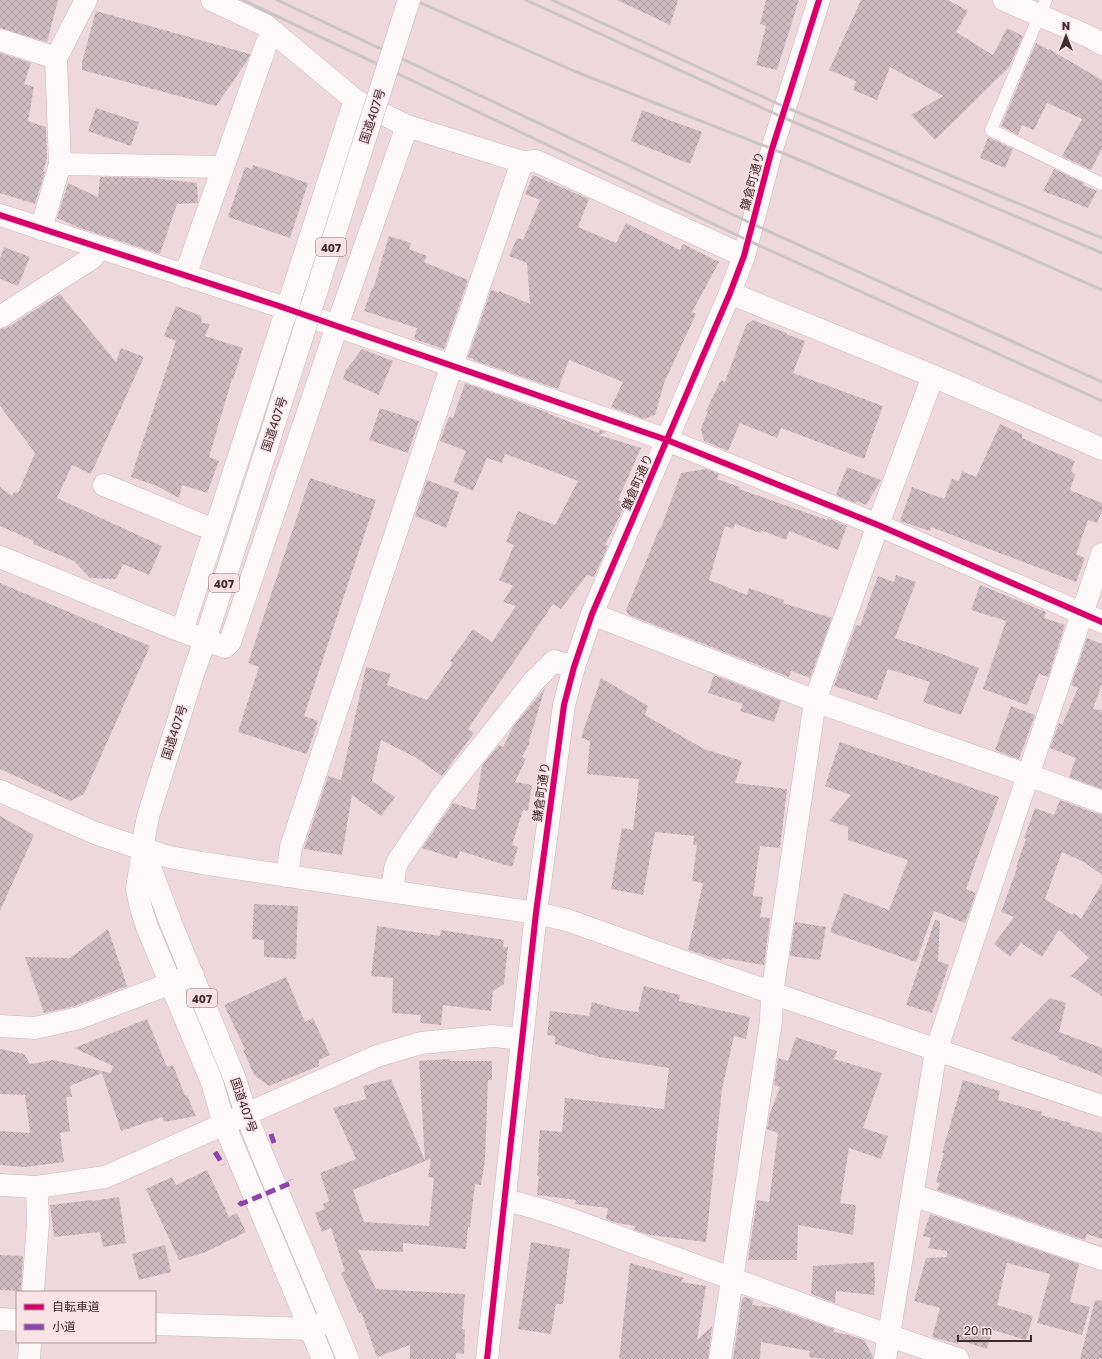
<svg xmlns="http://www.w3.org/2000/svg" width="1102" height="1359" viewBox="0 0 1102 1359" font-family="'Golos Text','Noto Sans JP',sans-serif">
  <defs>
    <pattern id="building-cross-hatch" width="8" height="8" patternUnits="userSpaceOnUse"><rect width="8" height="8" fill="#cebbc1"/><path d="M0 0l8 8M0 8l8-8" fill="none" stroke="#a9989d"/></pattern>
  </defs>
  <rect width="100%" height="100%" fill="#efd8db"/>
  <!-- building -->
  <g fill="url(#building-cross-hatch)">
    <polygon points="0,0 58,0 47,42 0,28"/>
    <polygon points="617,0 678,0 670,25"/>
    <polygon points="766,0 799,0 777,70 756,65 766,26 760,24"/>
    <polygon points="861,0 948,0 968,11 956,32 993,55 1007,28 1023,36 1009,67 935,140 911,115 943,96 890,67 877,100 853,90 856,81 829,70"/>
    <polygon points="96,11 250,54 247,61 216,106 82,70 82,62"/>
    <polygon points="1036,43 1049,50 1049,49 1102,80 1102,148 1091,170 1062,156 1082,119 1047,103 1034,130 1022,125 1018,135 1001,126"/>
    <polygon points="0,53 31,63 24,84 34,87 28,121 46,127 47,158 43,172 45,172 35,204 0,193"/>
    <polygon points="96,108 139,122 131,146 88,131"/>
    <polygon points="642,110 702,132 690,164 631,141"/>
    <polygon points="988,137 1013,149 1005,168 980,158"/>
    <polygon points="253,165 308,183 290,238 228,217 245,167 252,169"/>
    <polygon points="1054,169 1084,183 1083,185 1097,191 1088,208 1043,191"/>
    <polygon points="533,175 589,199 578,227 616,243 626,223 680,250 683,244 719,262 692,312 696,314 664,383 655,415 644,419 611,407 623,382 569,360 558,389 473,360 473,359 468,357 491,290 499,293 499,291 530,304 527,263 509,256 517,238 523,240 540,200 525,194"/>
    <polygon points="100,177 152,178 197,183 198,202 197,203 177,204 160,254 80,228 57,218 68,183 98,197"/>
    <polygon points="389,236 411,243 409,249 427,256 424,262 468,280 444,349 414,339 417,328 364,311 372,288 373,289"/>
    <polygon points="4,247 30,257 18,286 0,279 0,258"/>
    <polygon points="60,294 116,362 121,348 144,357 91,474 72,465 57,498 162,546 149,575 123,564 116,579 90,578 74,561 33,544 34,541 0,526 0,487 12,496 14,492 18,493 35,453 0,406 0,329 7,328"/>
    <polygon points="176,306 201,316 202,323 210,324 205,336 243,348 233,380 232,379 209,457 219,461 207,493 182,485 179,498 157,486 131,477 176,341 164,336"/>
    <polygon points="753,320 787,333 786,334 805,341 793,373 883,406 864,459 781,428 777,438 740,423 728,451 704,441 701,429 708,411 706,411 721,380 725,382 746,325"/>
    <polygon points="362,349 393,361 379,395 343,379 346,370"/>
    <polygon points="465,383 549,413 549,414 599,433 600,430 607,432 599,435 641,448 618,500 626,504 605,545 608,546 594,577 587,575 561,609 553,604 468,729 474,733 442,776 415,757 381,740 372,781 395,797 381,816 352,795 342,855 304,849 328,776 341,780 366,667 391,674 387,685 427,700 453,663 450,661 473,629 492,642 516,606 503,602 513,586 499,580 514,545 506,542 518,511 555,525 578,481 505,454 502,463 487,458 473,491 453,482 466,451 440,441 449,417 453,418"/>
    <polygon points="380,408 419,421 408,453 369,440"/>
    <polygon points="1000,424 1022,434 1022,438 1075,461 1071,471 1075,475 1070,490 1102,503 1102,511 1097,523 1088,520 1076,554 1085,558 1076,582 931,527 930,531 900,521 912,487 944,499 952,479 959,481 962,471 976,477"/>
    <polygon points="847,467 881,480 866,505 857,501 856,503 836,495"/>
    <polygon points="706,469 719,474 717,479 740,487 739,489 827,520 827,518 847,526 838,550 789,531 786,540 761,530 760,533 735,524 733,529 725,526 709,580 747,595 749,588 784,600 783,603 832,618 810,678 791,671 789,677 629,615 626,610 660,527 661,528 681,473"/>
    <polygon points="310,478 376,500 304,716 318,721 307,754 238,732 259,667 248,663"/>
    <polygon points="427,480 459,492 446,528 415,516"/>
    <polygon points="896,575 916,582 895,638 939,653 979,668 961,715 923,702 930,682 888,669 877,700 834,686 856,625 860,626 878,576 894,582"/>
    <polygon points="0,583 150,646 84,794 70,801 0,769"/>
    <polygon points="980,585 995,591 1046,612 1044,618 1065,625 1048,677 1039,674 1027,705 983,689 1006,621 971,610"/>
    <polygon points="1087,638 1102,644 1102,684 1093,709 1102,710 1102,789 1069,777 1076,758 1050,748 1059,723 1062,725 1078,688 1071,685"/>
    <polygon points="714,675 781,701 774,722 740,711 743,704 708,693"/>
    <polygon points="601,678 648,706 645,715 704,749 742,761 735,783 787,789 780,848 760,846 753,896 763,897 760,917 770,918 764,965 722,958 721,960 688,950 703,883 692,881 697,845 693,845 694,836 655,832 643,895 611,889 622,828 633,830 639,779 587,774 590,741 581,738"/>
    <polygon points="545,688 529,741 530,742 522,757 526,759 515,782 532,785 528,811 523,810 512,845 518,847 512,867 460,851 457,859 422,848 453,803 475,810 482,766 499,745 503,747 513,727"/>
    <polygon points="1011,706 1035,715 1019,759 995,750"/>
    <polygon points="840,742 999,797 966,889 976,893 965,923 934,911 916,962 830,932 844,893 889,910 908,860 848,840 848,827 829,821 851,795 825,786"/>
    <polygon points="1060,800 1098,814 1102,814 1102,875 1084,862 1062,852 1045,899 1072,915 1074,913 1081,919 1102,883 1102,996 1071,976 1089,958 1059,930 1042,957 1021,943 1010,957 994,944 1014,917 1001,912 1017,868 1016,867 1026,839 1024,838 1035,808 1054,815"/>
    <polygon points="0,816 34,835 0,911"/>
    <polygon points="254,904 298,906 296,959 264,957 264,940 252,939"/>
    <polygon points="935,920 940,921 938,961 949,965 932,1013 906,1005"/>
    <polygon points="795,922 826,927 820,960 790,956"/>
    <polygon points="377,926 440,936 441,930 504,940 503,947 508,947 504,984 493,991 491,1011 443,1005 441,1025 420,1023 421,1015 392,1013 393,978 371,976"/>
    <polygon points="108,929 127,986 75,1006 44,1013 25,957 70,958"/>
    <polygon points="286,977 305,1022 313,1018 330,1055 319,1060 319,1066 269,1086 254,1075 243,1050 245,1049 224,1005"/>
    <polygon points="644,986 680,995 679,1001 750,1017 746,1039 734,1036 722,1089 706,1242 650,1235 634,1230 635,1226 617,1223 606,1219 608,1208 575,1204 576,1200 537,1195 539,1176 537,1176 539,1153 538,1153 540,1130 562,1132 565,1098 664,1109 669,1068 599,1057 555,1044 555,1036 547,1035 550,1011 589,1016 592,1002 617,1009 638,1012"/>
    <polygon points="1050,998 1066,1003 1059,1032 1102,1048 1102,1076 1058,1059 1059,1057 1010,1039"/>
    <polygon points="147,1019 167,1067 173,1065 185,1096 187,1095 196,1116 164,1122 162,1117 121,1131 102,1073 70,1086 72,1097 66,1097 70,1131 60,1133 64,1162 25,1167 0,1165 0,1131 30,1133 25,1095 0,1094 0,1049 24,1054 30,1064 53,1060 111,1073 113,1066 74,1048"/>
    <polygon points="796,1037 837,1051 834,1059 882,1073 863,1128 888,1136 881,1159 849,1148 840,1203 856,1205 853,1235 798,1225 797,1260 748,1260 757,1200 769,1202 778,1133 767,1129 770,1113 780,1087 774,1085 778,1058 788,1061"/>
    <polygon points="449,1059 450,1061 492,1061 492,1080 488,1080 485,1160 481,1185 475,1184 470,1227 468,1227 466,1249 403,1243 403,1252 358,1250 376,1289 465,1294 462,1329 465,1329 464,1354 456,1353 456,1359 410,1359 410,1345 377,1357 361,1312 359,1313 341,1273 345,1271 331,1228 322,1232 315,1213 325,1209 323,1204 329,1201 320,1173 356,1159 333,1108 366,1099 363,1086 391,1079 425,1161 353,1190 364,1222 429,1226 434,1178 428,1177 431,1159 425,1161 419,1061"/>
    <polygon points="963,1080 1000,1091 998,1100 1042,1112 1041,1115 1071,1123 1071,1125 1102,1133 1102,1239 1087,1234 1085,1240 937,1190 940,1183 936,1182 944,1153 942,1153"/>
    <polygon points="207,1170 229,1217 237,1213 246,1232 206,1252 179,1260 146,1189 172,1177 176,1185"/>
    <polygon points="119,1197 126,1243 103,1247 100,1232 54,1237 50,1205 92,1200 92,1201"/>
    <polygon points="930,1214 1079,1264 1070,1302 1090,1307 1082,1335 1037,1323 1050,1274 1007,1263 997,1305 1033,1316 1026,1340 993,1330 987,1349 959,1340 958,1344 932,1337 940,1308 914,1301 926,1258 947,1257 947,1251 928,1248 931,1238 923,1236"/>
    <polygon points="531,1242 570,1249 563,1304 556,1304 551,1334 518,1329"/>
    <polygon points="165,1245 171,1272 139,1280 132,1254"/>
    <polygon points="0,1255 23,1256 21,1291 0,1290"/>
    <polygon points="874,1262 875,1281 874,1295 836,1291 835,1303 811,1294 813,1266"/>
    <polygon points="630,1263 684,1278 681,1282 706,1286 697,1340 712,1326 708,1359 619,1359"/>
    <polygon points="745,1297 753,1300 752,1305 775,1308 834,1329 834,1332 849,1335 864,1340 873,1356 873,1359 824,1359 809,1357 810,1351 761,1342 760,1359 733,1359 742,1299"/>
    <polygon points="1095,1300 1102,1301 1102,1359 1080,1359"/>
  </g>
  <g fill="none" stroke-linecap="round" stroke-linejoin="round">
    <!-- service casing -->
    <g stroke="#cab5b8" stroke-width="13">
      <polyline id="service" points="1046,0 991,130 1102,184"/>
    </g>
    <!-- minor casing -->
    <g stroke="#cab5b8" stroke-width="23">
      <g id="minor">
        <polyline points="212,0 265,25 355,100 407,126 522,162 536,161 744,256"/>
        <polyline points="1004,0 1090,37 1102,44"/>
        <polyline points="0,40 56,58"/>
        <polyline points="60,164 223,167"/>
        <polyline points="0,215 276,305 667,440 878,525 1102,622"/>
        <polyline points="41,229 60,164 56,58 86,0"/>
        <polyline points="185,276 266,45 274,32"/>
        <polyline points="730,293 933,376 1102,449"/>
        <polyline points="0,317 92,258 100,248"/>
        <polyline points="104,485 214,530"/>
        <polyline points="0,557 176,629 225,647 230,642 337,326 407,126"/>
        <polyline points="592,614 815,701 1028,775 1102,802"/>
        <polyline points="182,631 355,100"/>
        <polyline points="287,876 291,847 452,365 522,162"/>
        <polyline points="392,891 395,869 398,861 443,795 534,681 554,661 574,667"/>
        <polyline points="0,1026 35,1028 79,1018 193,975"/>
        <polyline points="0,1185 37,1187 105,1177 112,1174 377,1056 421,1043 493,1036 522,1039"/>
        <polyline points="913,1195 1102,1259"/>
        <path d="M 505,1200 C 554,1211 601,1231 648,1248 C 751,1285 854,1325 958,1359"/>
        <polyline points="33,1292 38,1222 37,1187"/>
        <polyline points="0,1319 17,1320"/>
        <polyline points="155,1324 310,1329 326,1322"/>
        <polyline points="29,1359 30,1342"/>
        <polyline points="720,1359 771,1021 772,994 815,701 883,511 933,376"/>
        <polyline points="885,1359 936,1051 1102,554"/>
      </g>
    </g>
    <!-- tertiary casing -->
    <g stroke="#cab5b8" stroke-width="23">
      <g id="tertiary">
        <path d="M 0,791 L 95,833 L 143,849 L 170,857 L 202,863 L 536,913 L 567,920 C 745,984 923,1046 1102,1106"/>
        <polyline points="487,1359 536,913 564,705 574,667 592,614 730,293 744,256 772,149 819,0"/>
      </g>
    </g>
    <!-- trunk casing -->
    <g stroke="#cab5b8" stroke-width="23">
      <g id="trunk">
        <polyline points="252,494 205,640 194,671 149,813 145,831 143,849 137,889 141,908 147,927 212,1082 224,1124 323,1359"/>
        <polyline points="143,849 172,926 235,1079 246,1114 259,1147 348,1359"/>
      </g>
    </g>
    <!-- service -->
    <use href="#service" stroke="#fdf9fa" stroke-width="12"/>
    <!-- minor -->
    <use href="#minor" stroke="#fdf9fa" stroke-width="22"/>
    <!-- tertiary -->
    <use href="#tertiary" stroke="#fdf9fa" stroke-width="22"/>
    <!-- trunk -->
    <use href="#trunk" stroke="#fdf9fa" stroke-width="22"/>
    <!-- rail -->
    <g stroke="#cac4c5" stroke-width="3">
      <polyline points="243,0 747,240 1102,401"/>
      <polyline points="277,0 757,226 1102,382"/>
      <polyline points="414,0 574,71 790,156 1005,247 1102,290"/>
      <polyline points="526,0 782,117 1102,253"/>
      <polyline points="552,0 785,107 1102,238"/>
    </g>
    <!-- trunk-bridge casing -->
    <g stroke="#cab5b8" stroke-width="23" stroke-linecap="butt">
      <polyline id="trunk-bridge" points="252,494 409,0"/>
    </g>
    <!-- trunk-bridge -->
    <use href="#trunk-bridge" stroke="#fdf9fa" stroke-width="22"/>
    <!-- quiet -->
    <g stroke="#8e44ad" stroke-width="5" stroke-dasharray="10 5" stroke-linecap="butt">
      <polyline points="271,1134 274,1143"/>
      <polyline points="215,1152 223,1165"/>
      <polyline points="239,1202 241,1204 291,1183 290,1180"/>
    </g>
    <!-- cycleway casing -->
    <g stroke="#f8e2e5" stroke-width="8">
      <g id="cycleway">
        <polyline points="0,215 276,305 667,440 878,525 1102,622"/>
        <polyline points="487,1359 536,913 564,705 574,667 592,614 730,293 744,256 772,149 819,0"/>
      </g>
    </g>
    <!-- cycleway -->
    <use href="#cycleway" stroke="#d6006c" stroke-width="6"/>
  </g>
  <g text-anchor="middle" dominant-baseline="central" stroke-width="3" stroke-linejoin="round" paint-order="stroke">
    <!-- shield labels -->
    <g fill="#f8e2e5" stroke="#776266" stroke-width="1">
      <rect x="316" y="238" width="30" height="18" rx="3"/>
      <rect x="209" y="574" width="30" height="18" rx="3"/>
      <rect x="187" y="989" width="30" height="18" rx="3"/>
    </g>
    <g font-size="11" font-weight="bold" fill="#402b2f">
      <text x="331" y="247">407</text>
      <text x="224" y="583">407</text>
      <text x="202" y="998">407</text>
    </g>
    <!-- street labels -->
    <g font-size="12" fill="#402b2f" stroke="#f8e2e5">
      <text transform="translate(372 116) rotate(-72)">国道407号</text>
      <text transform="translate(752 181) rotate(-75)">鎌倉町通り</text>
      <text transform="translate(274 424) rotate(-72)">国道407号</text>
      <text transform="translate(637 482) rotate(-67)">鎌倉町通り</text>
      <text transform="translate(174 732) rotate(-72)">国道407号</text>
      <text transform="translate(541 792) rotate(-82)">鎌倉町通り</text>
      <text transform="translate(244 1105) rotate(71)">国道407号</text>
    </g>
  </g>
  <!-- legend -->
  <rect x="16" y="1291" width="140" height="52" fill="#f8e2e5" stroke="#ae999c"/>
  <rect x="24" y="1304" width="20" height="6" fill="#d6006c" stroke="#ae999c"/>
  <text x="52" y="1311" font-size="12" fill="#402b2f">自転車道</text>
  <rect x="24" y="1324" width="20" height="6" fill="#8e44ad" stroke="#ae999c"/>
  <text x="52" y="1331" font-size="12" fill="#402b2f">小道</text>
  <!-- north arrow -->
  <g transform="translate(1066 36)" stroke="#f8e2e5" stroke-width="3" paint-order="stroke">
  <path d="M0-3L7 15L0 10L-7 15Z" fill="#402b2f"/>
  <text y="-6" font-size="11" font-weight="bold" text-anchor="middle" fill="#402b2f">N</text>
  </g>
  <!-- scale -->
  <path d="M958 1335v6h73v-6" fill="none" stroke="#402b2f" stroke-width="2"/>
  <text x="964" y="1335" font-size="12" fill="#402b2f" stroke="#f8e2e5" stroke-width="3" paint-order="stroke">20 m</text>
</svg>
